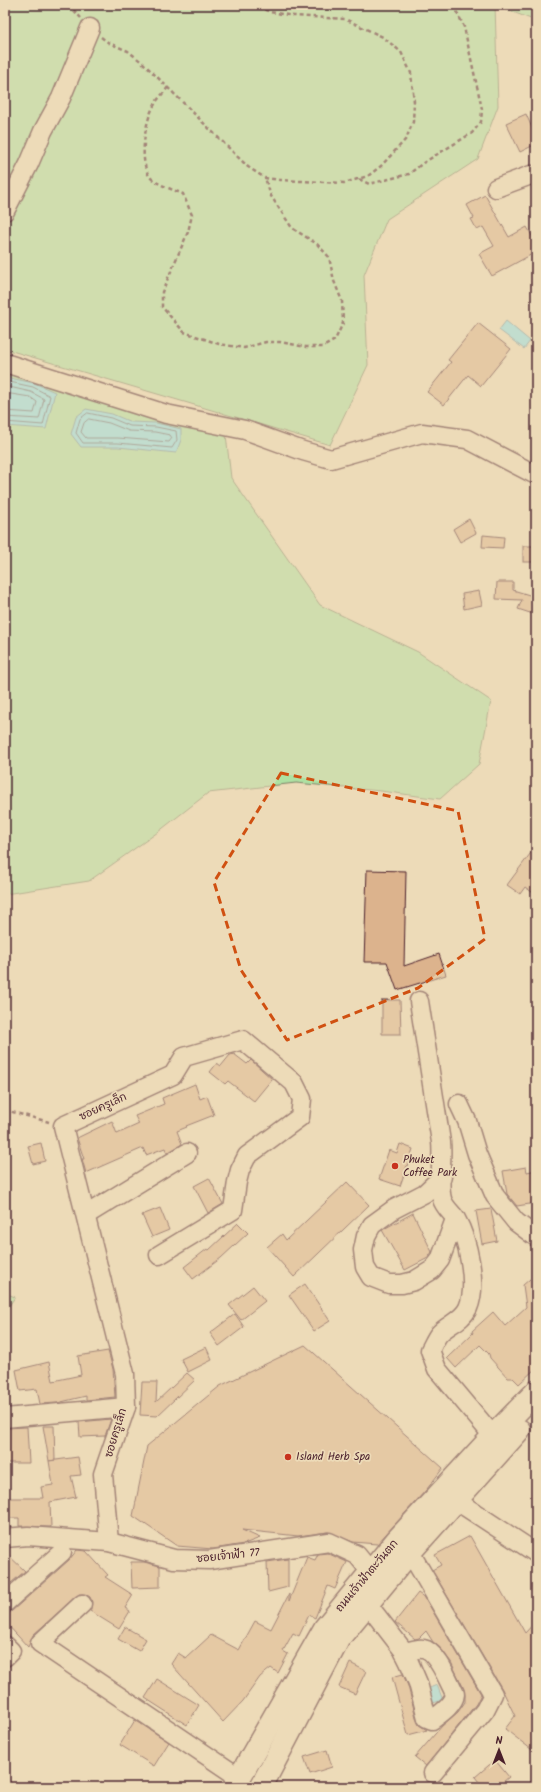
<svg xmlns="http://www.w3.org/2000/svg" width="541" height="1792" viewBox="0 0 541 1792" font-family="Kalam,'Playpen Sans Thai',sans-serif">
  <rect width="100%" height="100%" fill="#eddbb8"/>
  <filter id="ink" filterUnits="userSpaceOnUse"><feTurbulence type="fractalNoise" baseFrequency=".025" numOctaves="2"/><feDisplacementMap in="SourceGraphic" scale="8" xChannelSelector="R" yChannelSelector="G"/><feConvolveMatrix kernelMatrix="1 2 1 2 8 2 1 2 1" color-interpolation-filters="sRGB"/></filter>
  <g filter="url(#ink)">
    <!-- green -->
    <g fill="#aee1a2" stroke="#7c8066">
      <polygon points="5,5 495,5 498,106 478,159 387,219 364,275 368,365 330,445 5,349"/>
      <polygon points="495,5 536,5 536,21"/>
      <polygon points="5,357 225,426 231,478 320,605 418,652 491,701 479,764 440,799 381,791 296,783 208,793 158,832 89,881 5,894"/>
      <polygon points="5,1293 15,1297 5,1312"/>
    </g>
    <!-- water -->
    <g fill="#8edfe9" stroke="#73929d">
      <polygon points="506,321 530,341 524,349 499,330"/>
      <polygon points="5,377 34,383 55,392 46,429 5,426"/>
      <polygon points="86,409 112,414 131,422 156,423 181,429 181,440 176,453 118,447 81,447 71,434 76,417"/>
      <polygon points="437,1685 443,1700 433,1703 427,1689"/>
    </g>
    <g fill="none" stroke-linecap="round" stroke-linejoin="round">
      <!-- shore -->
      <g stroke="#656c77" stroke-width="1">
        <polyline points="5,381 33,387 50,396 43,425 5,422"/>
        <polyline points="5,386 31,392 44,399 39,419 5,417"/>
        <polyline points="5,393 30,397 37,402 34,413 5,411"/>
        <polygon points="88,413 111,418 130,426 156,427 176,431 177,440 172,448 118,443 83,443 76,433 80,419"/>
        <polygon points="89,419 109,423 129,431 155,432 170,435 172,438 169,442 118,438 86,438 81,432 84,423"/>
      </g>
    </g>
    <!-- building -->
    <g fill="#dcb38d" stroke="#4a1f2b">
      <polygon points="526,114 536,137 536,144 520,152 506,123"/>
      <polygon points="485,195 509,237 527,227 536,243 536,252 492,276 479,254 494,246 483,227 477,230 471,219 474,218 467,205"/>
      <polygon points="478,323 511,349 481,386 468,375 444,405 427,392 451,362 448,360"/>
      <polygon points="469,519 476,533 460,542 453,529"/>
      <polygon points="483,535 504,537 503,548 482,547"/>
      <rect x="523" y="546" width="13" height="16"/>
      <polygon points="497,582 513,582 513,590 536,597 536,615 518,609 522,600 496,599"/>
      <polygon points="479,591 482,605 464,609 462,594"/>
      <polygon points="536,846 536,895 525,887 520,894 507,885"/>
      <polygon points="367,870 406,871 404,966 439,954 446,975 397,990 387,962 364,962"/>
      <polygon points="382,1000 400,1000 401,1034 382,1034"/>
      <polygon points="234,1054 247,1064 251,1060 272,1079 254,1101 228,1081 225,1084 210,1072 217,1063 221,1066 230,1055"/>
      <polygon points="195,1084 200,1099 207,1096 214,1115 186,1126 187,1127 177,1131 182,1144 167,1153 165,1148 146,1155 143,1148 86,1173 82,1159 84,1159 77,1138 112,1121 117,1134 139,1124 135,1116 164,1104 162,1098"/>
      <polygon points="41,1143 45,1161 33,1164 28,1146"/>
      <polygon points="400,1144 413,1149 400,1186 379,1179 389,1150 397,1153"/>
      <polygon points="526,1167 527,1172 536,1170 536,1203 517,1206 507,1194 503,1171"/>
      <polygon points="209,1178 223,1204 208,1213 194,1186"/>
      <polygon points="347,1182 369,1205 294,1277 267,1247 282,1234 286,1240"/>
      <polygon points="160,1208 169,1230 152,1237 142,1215"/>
      <polygon points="491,1209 497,1241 482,1244 476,1211"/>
      <polygon points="413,1213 432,1252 428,1258 405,1270 382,1230"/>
      <polygon points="238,1223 248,1233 221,1258 193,1279 184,1267 207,1249 209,1250"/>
      <polygon points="536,1274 536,1368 519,1384 513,1378 508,1378 490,1358 489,1354 480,1345 456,1368 447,1358 473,1333 472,1331 493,1312 505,1326 526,1307 523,1285"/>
      <polygon points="305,1284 330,1321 314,1331 289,1295"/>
      <polygon points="253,1286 265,1301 241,1320 229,1305"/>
      <polygon points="235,1314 244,1327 219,1346 210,1333"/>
      <polygon points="305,1345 443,1468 427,1489 377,1544 353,1542 328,1532 298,1536 242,1530 260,1538 244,1544 213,1549 177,1546 133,1516 147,1446 220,1386"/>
      <polygon points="206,1347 212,1360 188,1372 181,1359"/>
      <polygon points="108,1351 113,1369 115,1397 86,1400 86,1396 57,1403 40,1404 37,1389 20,1391 16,1370 49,1362 53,1381 81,1375 78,1356"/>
      <polygon points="187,1373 195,1380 157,1416 140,1415 142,1382 157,1382 156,1402"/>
      <polygon points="111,1419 105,1436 80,1437 79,1422"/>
      <polygon points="43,1426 54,1426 55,1460 49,1461"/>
      <polygon points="27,1427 29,1463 5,1463 5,1428"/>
      <polygon points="78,1457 81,1475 71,1476 76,1497 50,1502 51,1527 19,1526 19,1518 5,1518 5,1498 43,1498 41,1487 53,1485 49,1461"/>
      <polygon points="470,1536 525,1633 536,1621 536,1753 505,1729 515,1716 502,1689 432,1570 441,1565 435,1555"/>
      <polygon points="77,1550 86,1551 108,1575 105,1577 133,1595 125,1608 130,1611 119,1629 90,1611 92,1602 90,1597 85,1594 79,1594 33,1635 28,1647 5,1622 5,1615 12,1611 69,1560"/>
      <polygon points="5,1552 25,1571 11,1583 5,1577"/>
      <polygon points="327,1553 347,1562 335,1589 328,1586 315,1618 309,1615 299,1636 293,1633 283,1651 288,1654 278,1673 271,1668 260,1677 243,1701 223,1722 171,1664 178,1653 186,1658 211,1635 239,1650 255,1621 271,1629 289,1594 289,1601 307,1557 315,1560 318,1554"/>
      <polygon points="288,1559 288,1587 268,1592 267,1562"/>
      <polygon points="131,1562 144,1562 160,1566 160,1587 132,1588"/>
      <polygon points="418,1593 425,1598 481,1694 476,1704 426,1766 415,1757 442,1726 458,1712 465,1702 465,1696 464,1689 451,1662 441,1649 433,1642 426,1631 419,1638 415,1639 395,1622"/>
      <polygon points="125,1627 146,1639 139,1651 118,1639"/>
      <polygon points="350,1663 366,1671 355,1694 339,1687"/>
      <polygon points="403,1674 408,1686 417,1721 419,1725 427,1730 408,1735 392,1677"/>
      <polygon points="157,1679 199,1705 187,1725 145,1698"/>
      <polygon points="135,1720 169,1742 154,1766 120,1745"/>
      <polygon points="327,1750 332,1767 310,1774 304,1757"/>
      <polygon points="495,1760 509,1777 497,1787 483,1787 475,1777"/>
    </g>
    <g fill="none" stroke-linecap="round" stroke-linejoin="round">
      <!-- minor casing -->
      <g stroke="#4a1f2b" stroke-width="21">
        <g id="minor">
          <polyline points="496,188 531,175 536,175"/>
          <polyline points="5,211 29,164 43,131 61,98 90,28"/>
          <polyline points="5,363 166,414 245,430 303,451 331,459 422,433 467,439 536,475"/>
          <path d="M 419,1001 L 441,1142 C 443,1159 438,1185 442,1199 C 444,1207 452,1213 456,1219 C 468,1240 478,1285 468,1308 C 462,1321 448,1324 439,1334 C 435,1339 433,1345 430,1350 L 437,1369 L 493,1436"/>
          <polyline points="459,1104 467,1121 477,1154 495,1196 516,1222 536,1237"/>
          <polyline points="442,1177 425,1193 394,1209 372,1225 366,1236 363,1250 365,1267 371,1277 389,1284 402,1284 414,1281 432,1270 440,1260 455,1219"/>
          <polyline points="86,1215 187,1153"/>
          <polyline points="5,1418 126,1407"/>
          <polyline points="446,1494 536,1553"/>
          <polyline points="5,1538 28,1536 109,1542 174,1559 209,1560 329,1542 357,1555 370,1571"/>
          <polyline points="109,1542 103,1474 126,1407 125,1374 63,1126 173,1075 184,1057 243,1040 294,1083 302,1099 300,1117 247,1156 240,1170 237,1182 233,1210 159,1255"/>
          <polyline points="401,1544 410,1552 493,1694 485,1710 433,1773"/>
          <path d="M 359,1593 L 403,1650 L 409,1662 L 418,1683 L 427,1718 L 432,1720 C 440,1714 454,1705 455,1694 C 449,1682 437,1651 423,1649 C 417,1648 410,1651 404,1653"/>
          <polyline points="5,1603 62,1552"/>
          <polyline points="82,1604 40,1643 240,1778"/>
          <polyline points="5,1645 11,1651 5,1657"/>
        </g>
      </g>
      <!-- major casing -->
      <g stroke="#4a1f2b" stroke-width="25">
        <g id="major">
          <polyline points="234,1787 325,1628 397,1540 493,1436 536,1392"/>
          <polyline points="261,1787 339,1638 410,1552 519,1430"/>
        </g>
      </g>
      <!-- path -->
      <g stroke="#4a1f2b" stroke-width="2.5" stroke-dasharray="4 3" stroke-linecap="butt">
        <polyline points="69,5 81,18"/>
        <polyline points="101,37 109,43 128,51 143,63 248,167 265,178 280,180 344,183 368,176 381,166 406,139 413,122 414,102 411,73 401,52 383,37 345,19 294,16 270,12 254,5"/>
        <path d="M 168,87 C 164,93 158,98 155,104 C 145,119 138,162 150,177 C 156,184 174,190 183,194 L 192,215 L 188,232 L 162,292 L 162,307 L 184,332 L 219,344 L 244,348 L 266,342 L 280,342 L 306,347 L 323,347 L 335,340 L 343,323 L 342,301 L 334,281 L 329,257 L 317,244 L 292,228 L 271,196 L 265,178"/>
        <polyline points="359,179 369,184 409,174 423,163 472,133 481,122 482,109 464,27 458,14 451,5"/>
        <polyline points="5,1110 49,1122"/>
      </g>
      <!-- minor -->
      <use href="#minor" stroke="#eddbb8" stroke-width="18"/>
      <!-- major -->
      <use href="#major" stroke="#eddbb8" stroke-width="22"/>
    </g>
  </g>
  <!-- marked area -->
  <path d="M0 0H541V1792H0ZM 281,773 L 458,811 L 485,939 L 418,988 L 287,1040 L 241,970 L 214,882 Z" fill="#eddbb8" fill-opacity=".55" fill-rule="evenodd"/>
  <path fill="none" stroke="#d05011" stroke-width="3" stroke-dasharray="8 5" stroke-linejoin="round" d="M 281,773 L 458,811 L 485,939 L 418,988 L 287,1040 L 241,970 L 214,882 Z"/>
  <!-- markers -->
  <g fill="#c8321e" stroke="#eddbb8" stroke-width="1.5">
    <circle cx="395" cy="1166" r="4"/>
    <circle cx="288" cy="1457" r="4"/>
  </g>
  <g text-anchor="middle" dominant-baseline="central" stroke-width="3.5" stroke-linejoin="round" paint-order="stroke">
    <!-- street labels -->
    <g font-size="11" fill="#4a1f2b" stroke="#eddbb8">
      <text transform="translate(103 1107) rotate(-25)">ซอยครูเล็ก</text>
      <text transform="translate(116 1433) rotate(-73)">ซอยครูเล็ก</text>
      <text transform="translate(228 1556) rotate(-6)">ซอยเจ้าฟ้า 77</text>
      <text transform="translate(367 1576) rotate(-50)">ถนนเจ้าฟ้าตะวันตก</text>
    </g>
    <!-- poi labels -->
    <g font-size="11" fill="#4a1f2b" stroke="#eddbb8" text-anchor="start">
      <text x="403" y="1160">Phuket<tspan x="403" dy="13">Coffee Park</tspan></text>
      <text x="296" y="1457">Island Herb Spa</text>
    </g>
  </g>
  <!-- margin -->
  <rect width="541" height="1792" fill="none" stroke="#eddbb8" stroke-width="20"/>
  <rect x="10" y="10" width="521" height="1772" fill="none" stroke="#4a1f2b" stroke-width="1.5" filter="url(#ink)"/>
  <!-- north arrow -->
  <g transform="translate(499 1750)" stroke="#eddbb8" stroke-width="3" paint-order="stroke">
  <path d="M0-3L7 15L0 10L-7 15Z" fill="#4a1f2b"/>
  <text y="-6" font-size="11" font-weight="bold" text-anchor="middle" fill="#4a1f2b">N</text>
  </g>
</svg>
